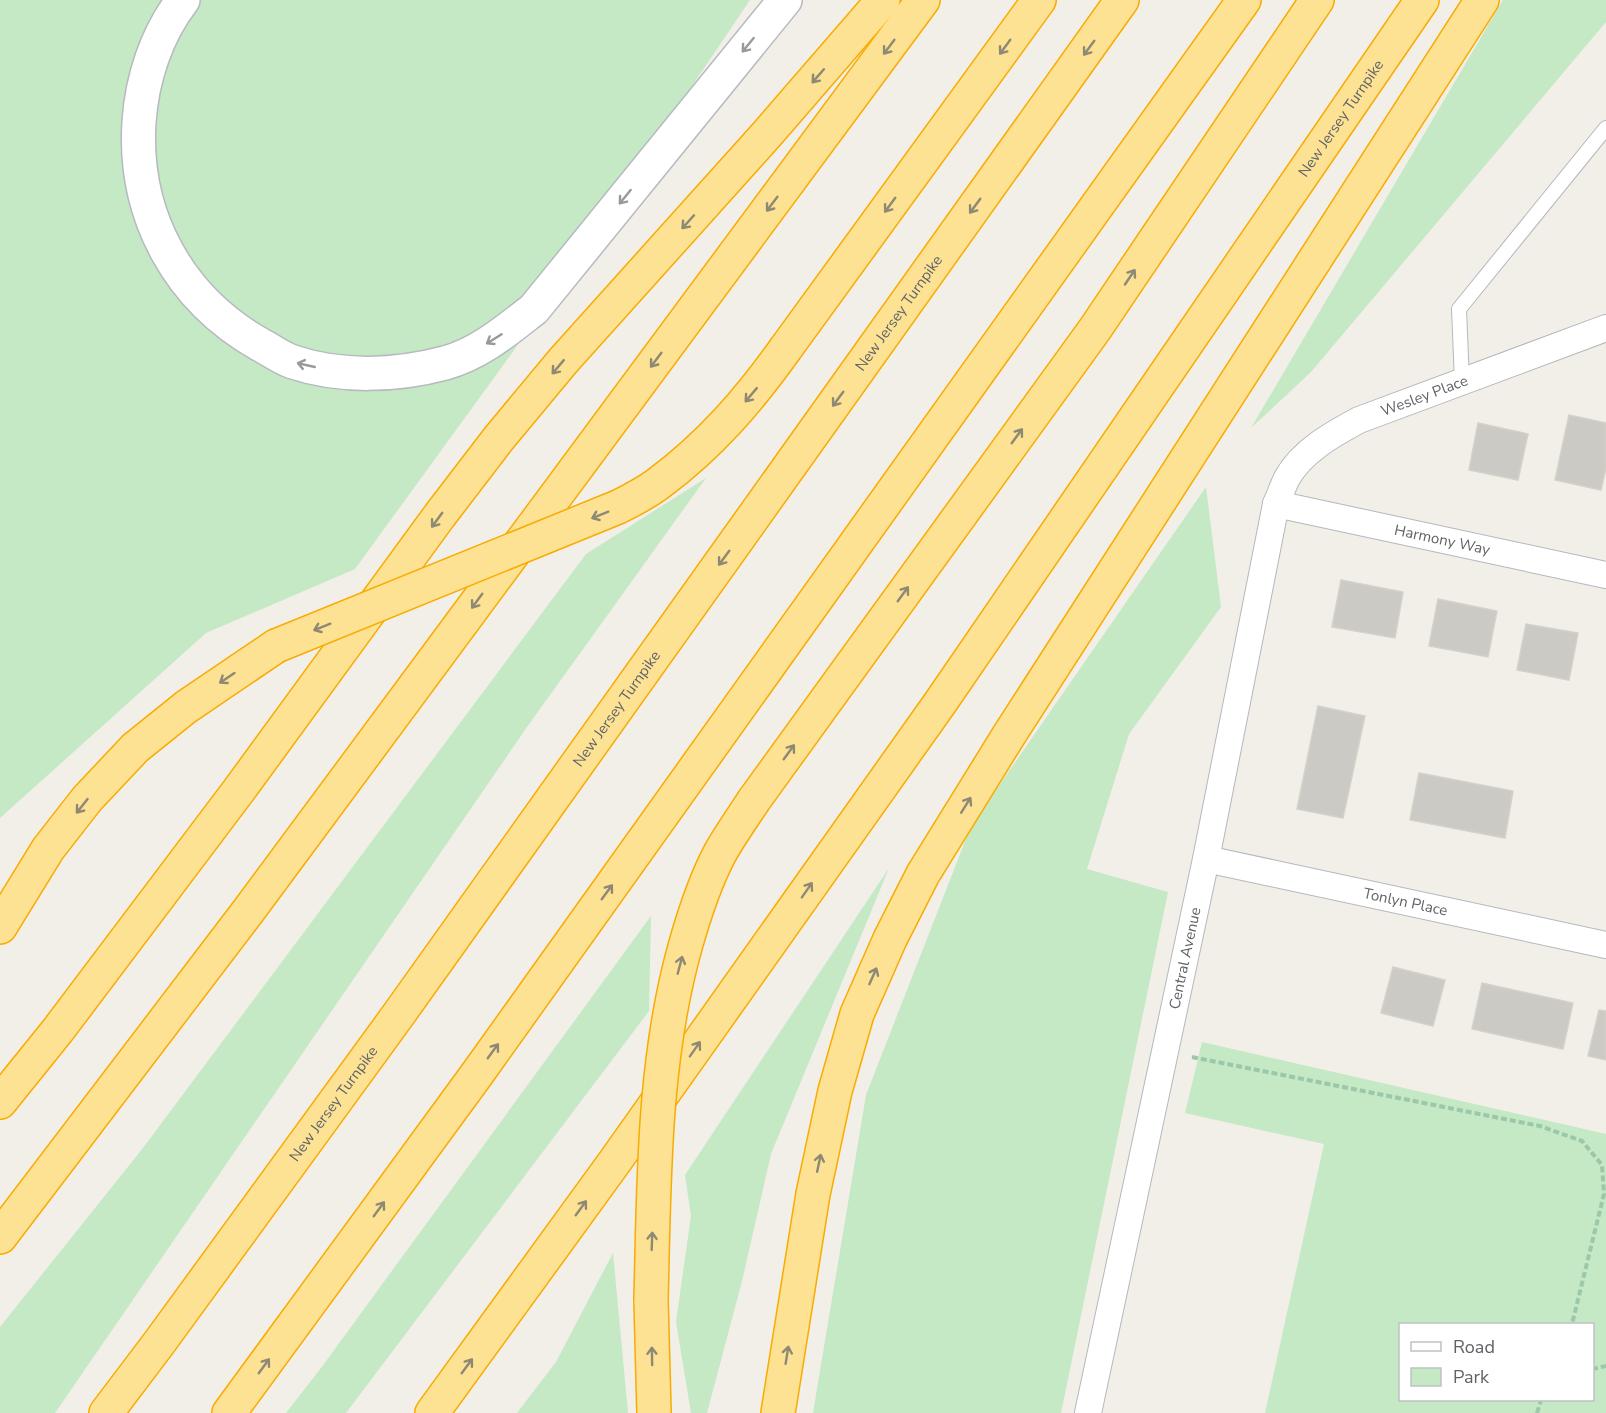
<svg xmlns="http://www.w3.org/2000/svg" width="1606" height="1413" viewBox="0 0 1606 1413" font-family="'Nunito Sans',sans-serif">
  <rect width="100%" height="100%" fill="#f1efe8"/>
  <!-- green -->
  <g fill="#c5e8c5" fill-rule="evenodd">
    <polygon points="0,0 750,0 512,353 355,569 206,633 0,818"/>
    <polygon points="1503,0 1606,0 1606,22 1311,372 1251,428"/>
    <polygon points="706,478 527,727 55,1413 0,1413 0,1327 143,1148 586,554"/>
    <polygon points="1206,487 1221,607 1129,734 1087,869 1168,892 1061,1413 813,1413 866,1095 971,826"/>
    <polygon points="889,868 771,1154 742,1281 707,1413 691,1413 676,1322 691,1216 685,1175"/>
    <polygon points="651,916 649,1011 346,1413 286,1413 321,1368"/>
    <path d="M 1202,1042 L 1606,1134 L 1606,1413 L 1265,1413 L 1324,1144 L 1185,1113 ZM 1400,1324 L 1592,1324 L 1592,1400 L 1400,1400 Z"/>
    <polygon points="613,1253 628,1413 517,1413 556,1362"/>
  </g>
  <!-- building -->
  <g fill="#cccac5" stroke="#d6d1c6" stroke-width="1.5">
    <polygon points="1569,415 1606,423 1606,468 1601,490 1555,480"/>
    <polygon points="1478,423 1528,434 1518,480 1469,470"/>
    <polygon points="1341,580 1403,592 1395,638 1332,627"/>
    <polygon points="1438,599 1497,611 1488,657 1429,646"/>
    <polygon points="1526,624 1578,633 1569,680 1517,670"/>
    <polygon points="1318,706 1365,716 1343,818 1297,809"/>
    <polygon points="1419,773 1513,791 1505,838 1410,820"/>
    <polygon points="1393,967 1445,980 1433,1026 1381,1013"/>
    <polygon points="1482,983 1573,1003 1563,1049 1472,1029"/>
    <polygon points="1599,1010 1606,1011 1606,1060 1588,1056"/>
  </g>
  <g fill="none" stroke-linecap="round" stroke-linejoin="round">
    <!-- lane casing -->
    <g stroke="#b5b8bc" stroke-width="16">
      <polyline id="lane" points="1462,382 1459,309 1606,128"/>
    </g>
    <!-- street casing -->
    <g stroke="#b5b8bc" stroke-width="28">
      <g id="street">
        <path id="s1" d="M 1276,504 L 1606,575"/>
        <path id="s2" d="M 1206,859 L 1606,945"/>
        <path id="s3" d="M 1088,1413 L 1206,859 L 1276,504 C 1280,495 1283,486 1287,478 C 1302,451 1333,434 1359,420 L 1606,328"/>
      </g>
    </g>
    <!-- secondary casing -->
    <g stroke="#b6babf" stroke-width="36">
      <path id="secondary" d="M 183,0 C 156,35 142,79 139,122 C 133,216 179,299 261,345 C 271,350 281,358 293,362 C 341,378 396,376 445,363 C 479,354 507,330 534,309 L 785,0"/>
    </g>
    <!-- highway casing -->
    <g stroke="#f9ab00" stroke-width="36">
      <g id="highway">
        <polyline points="786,348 1039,0"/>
        <polyline points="754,800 1095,329 1317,0"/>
        <polyline points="0,927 48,849 87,799 135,748 186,707 276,646"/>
        <polyline points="0,1102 58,1030 239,790 440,515 499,438 563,361 767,134 883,0"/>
        <polyline points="0,1237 249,910 923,0"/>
        <polyline points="651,1300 654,1413"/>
        <path id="s4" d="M 106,1413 L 159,1343 L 396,1018 L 1122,0"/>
        <polyline points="229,1413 477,1074 1244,0"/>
        <path id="s5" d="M 432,1413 L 613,1164 L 940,703 L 1422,0"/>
        <polyline points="778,1413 813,1194 835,1091 857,1014 890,939 923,874 1009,735 1482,0"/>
      </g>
    </g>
    <!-- path -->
    <g stroke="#9cc7a9" stroke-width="4" stroke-dasharray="6 3" stroke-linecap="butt">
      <polyline points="1192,1057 1540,1126 1582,1141 1602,1165 1604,1194 1572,1324"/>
      <polyline points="1592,1369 1606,1366"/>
      <polyline points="1537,1413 1541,1400"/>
    </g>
    <!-- lane -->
    <use href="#lane" stroke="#fff" stroke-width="14"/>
    <!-- street -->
    <use href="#street" stroke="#fff" stroke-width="26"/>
    <!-- secondary -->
    <use href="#secondary" stroke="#fff" stroke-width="33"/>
    <!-- highway -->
    <use href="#highway" stroke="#fde293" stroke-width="33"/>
    <!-- highway-bridge casing -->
    <g stroke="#f9ab00" stroke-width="36" stroke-linecap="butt">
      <g id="highway-bridge">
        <path d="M 276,646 L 618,507 C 632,500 646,493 659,483 C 710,445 749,400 786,348"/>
        <path d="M 651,1300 C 654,1181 653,1062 685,947 C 694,915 704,883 720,853 C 730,835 743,817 754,800"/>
      </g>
    </g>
    <!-- highway-bridge -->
    <use href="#highway-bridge" stroke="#fde293" stroke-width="33"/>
  </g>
  <!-- one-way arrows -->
  <defs><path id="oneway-shaft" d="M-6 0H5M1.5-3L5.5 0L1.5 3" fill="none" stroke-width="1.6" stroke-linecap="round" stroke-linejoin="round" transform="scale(1.5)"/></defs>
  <g stroke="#979a9d">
    <use href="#oneway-shaft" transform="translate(748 45) rotate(129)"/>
    <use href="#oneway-shaft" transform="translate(625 197) rotate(129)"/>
    <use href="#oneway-shaft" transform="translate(494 339) rotate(148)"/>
    <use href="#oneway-shaft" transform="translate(306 365) rotate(-167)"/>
  </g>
  <g stroke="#8e8975">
    <use href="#oneway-shaft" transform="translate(889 47) rotate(127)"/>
    <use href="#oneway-shaft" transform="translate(1005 47) rotate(126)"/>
    <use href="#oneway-shaft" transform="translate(1089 48) rotate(126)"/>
    <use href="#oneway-shaft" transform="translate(818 76) rotate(131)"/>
    <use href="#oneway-shaft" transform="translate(772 204) rotate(127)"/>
    <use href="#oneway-shaft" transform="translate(890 205) rotate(126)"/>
    <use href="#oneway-shaft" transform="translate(975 206) rotate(126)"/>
    <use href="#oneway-shaft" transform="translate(688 222) rotate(132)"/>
    <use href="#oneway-shaft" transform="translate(1130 277) rotate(-56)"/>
    <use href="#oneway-shaft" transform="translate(656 360) rotate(127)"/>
    <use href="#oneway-shaft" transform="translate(558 367) rotate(130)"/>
    <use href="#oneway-shaft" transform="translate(751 395) rotate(130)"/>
    <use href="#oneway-shaft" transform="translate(838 399) rotate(126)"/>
    <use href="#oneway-shaft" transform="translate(1017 436) rotate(-54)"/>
    <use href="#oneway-shaft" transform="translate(600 515) rotate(158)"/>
    <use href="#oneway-shaft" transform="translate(437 520) rotate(126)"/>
    <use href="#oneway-shaft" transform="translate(724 558) rotate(126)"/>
    <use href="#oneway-shaft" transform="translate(903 594) rotate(-54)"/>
    <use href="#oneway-shaft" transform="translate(477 601) rotate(126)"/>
    <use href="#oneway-shaft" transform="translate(322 627) rotate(158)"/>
    <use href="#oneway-shaft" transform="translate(227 678) rotate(146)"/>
    <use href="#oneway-shaft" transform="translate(789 752) rotate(-54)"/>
    <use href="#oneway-shaft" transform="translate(966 805) rotate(-58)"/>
    <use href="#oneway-shaft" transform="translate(82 806) rotate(128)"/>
    <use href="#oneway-shaft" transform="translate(807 890) rotate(-55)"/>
    <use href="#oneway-shaft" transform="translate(607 892) rotate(-54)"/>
    <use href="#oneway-shaft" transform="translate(680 965) rotate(-75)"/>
    <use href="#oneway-shaft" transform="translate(873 976) rotate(-66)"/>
    <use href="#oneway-shaft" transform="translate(695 1049) rotate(-55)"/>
    <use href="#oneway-shaft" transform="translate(493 1051) rotate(-54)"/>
    <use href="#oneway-shaft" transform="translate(819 1163) rotate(-78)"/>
    <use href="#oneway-shaft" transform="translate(581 1208) rotate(-54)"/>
    <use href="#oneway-shaft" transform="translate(379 1209) rotate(-54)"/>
    <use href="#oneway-shaft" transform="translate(652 1241) rotate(-88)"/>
    <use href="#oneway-shaft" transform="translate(787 1355) rotate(-81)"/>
    <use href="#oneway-shaft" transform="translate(652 1356) rotate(-91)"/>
    <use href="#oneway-shaft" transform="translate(264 1366) rotate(-54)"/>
    <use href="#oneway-shaft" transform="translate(467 1366) rotate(-54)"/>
  </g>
  <g text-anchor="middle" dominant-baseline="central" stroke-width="4.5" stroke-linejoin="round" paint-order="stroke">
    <!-- street labels -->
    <g font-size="15" fill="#5f6368" stroke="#fff">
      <text stroke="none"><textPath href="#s5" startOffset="1582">New Jersey Turnpike</textPath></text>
      <text stroke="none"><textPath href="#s4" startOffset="1356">New Jersey Turnpike</textPath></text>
      <text stroke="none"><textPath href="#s3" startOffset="1120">Wesley Place</textPath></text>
      <text stroke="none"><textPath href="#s1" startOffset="170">Harmony Way</textPath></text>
      <text stroke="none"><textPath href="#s4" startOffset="870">New Jersey Turnpike</textPath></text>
      <text stroke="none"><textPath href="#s2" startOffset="204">Tonlyn Place</textPath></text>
      <text stroke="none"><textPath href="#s3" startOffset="465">Central Avenue</textPath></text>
      <text stroke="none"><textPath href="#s4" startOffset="384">New Jersey Turnpike</textPath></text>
    </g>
  </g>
  <!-- legend -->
  <rect x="1399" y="1323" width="195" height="78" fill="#ffffff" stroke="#bfc1c3" stroke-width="1.5"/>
  <rect x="1411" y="1342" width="30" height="9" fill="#ffffff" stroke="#bfc1c3" stroke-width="1.5"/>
  <text x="1453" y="1353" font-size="18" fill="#5f6368">Road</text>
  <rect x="1411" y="1368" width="30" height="18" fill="#c5e8c5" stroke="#bfc1c3" stroke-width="1.5"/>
  <text x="1453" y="1383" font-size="18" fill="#5f6368">Park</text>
</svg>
